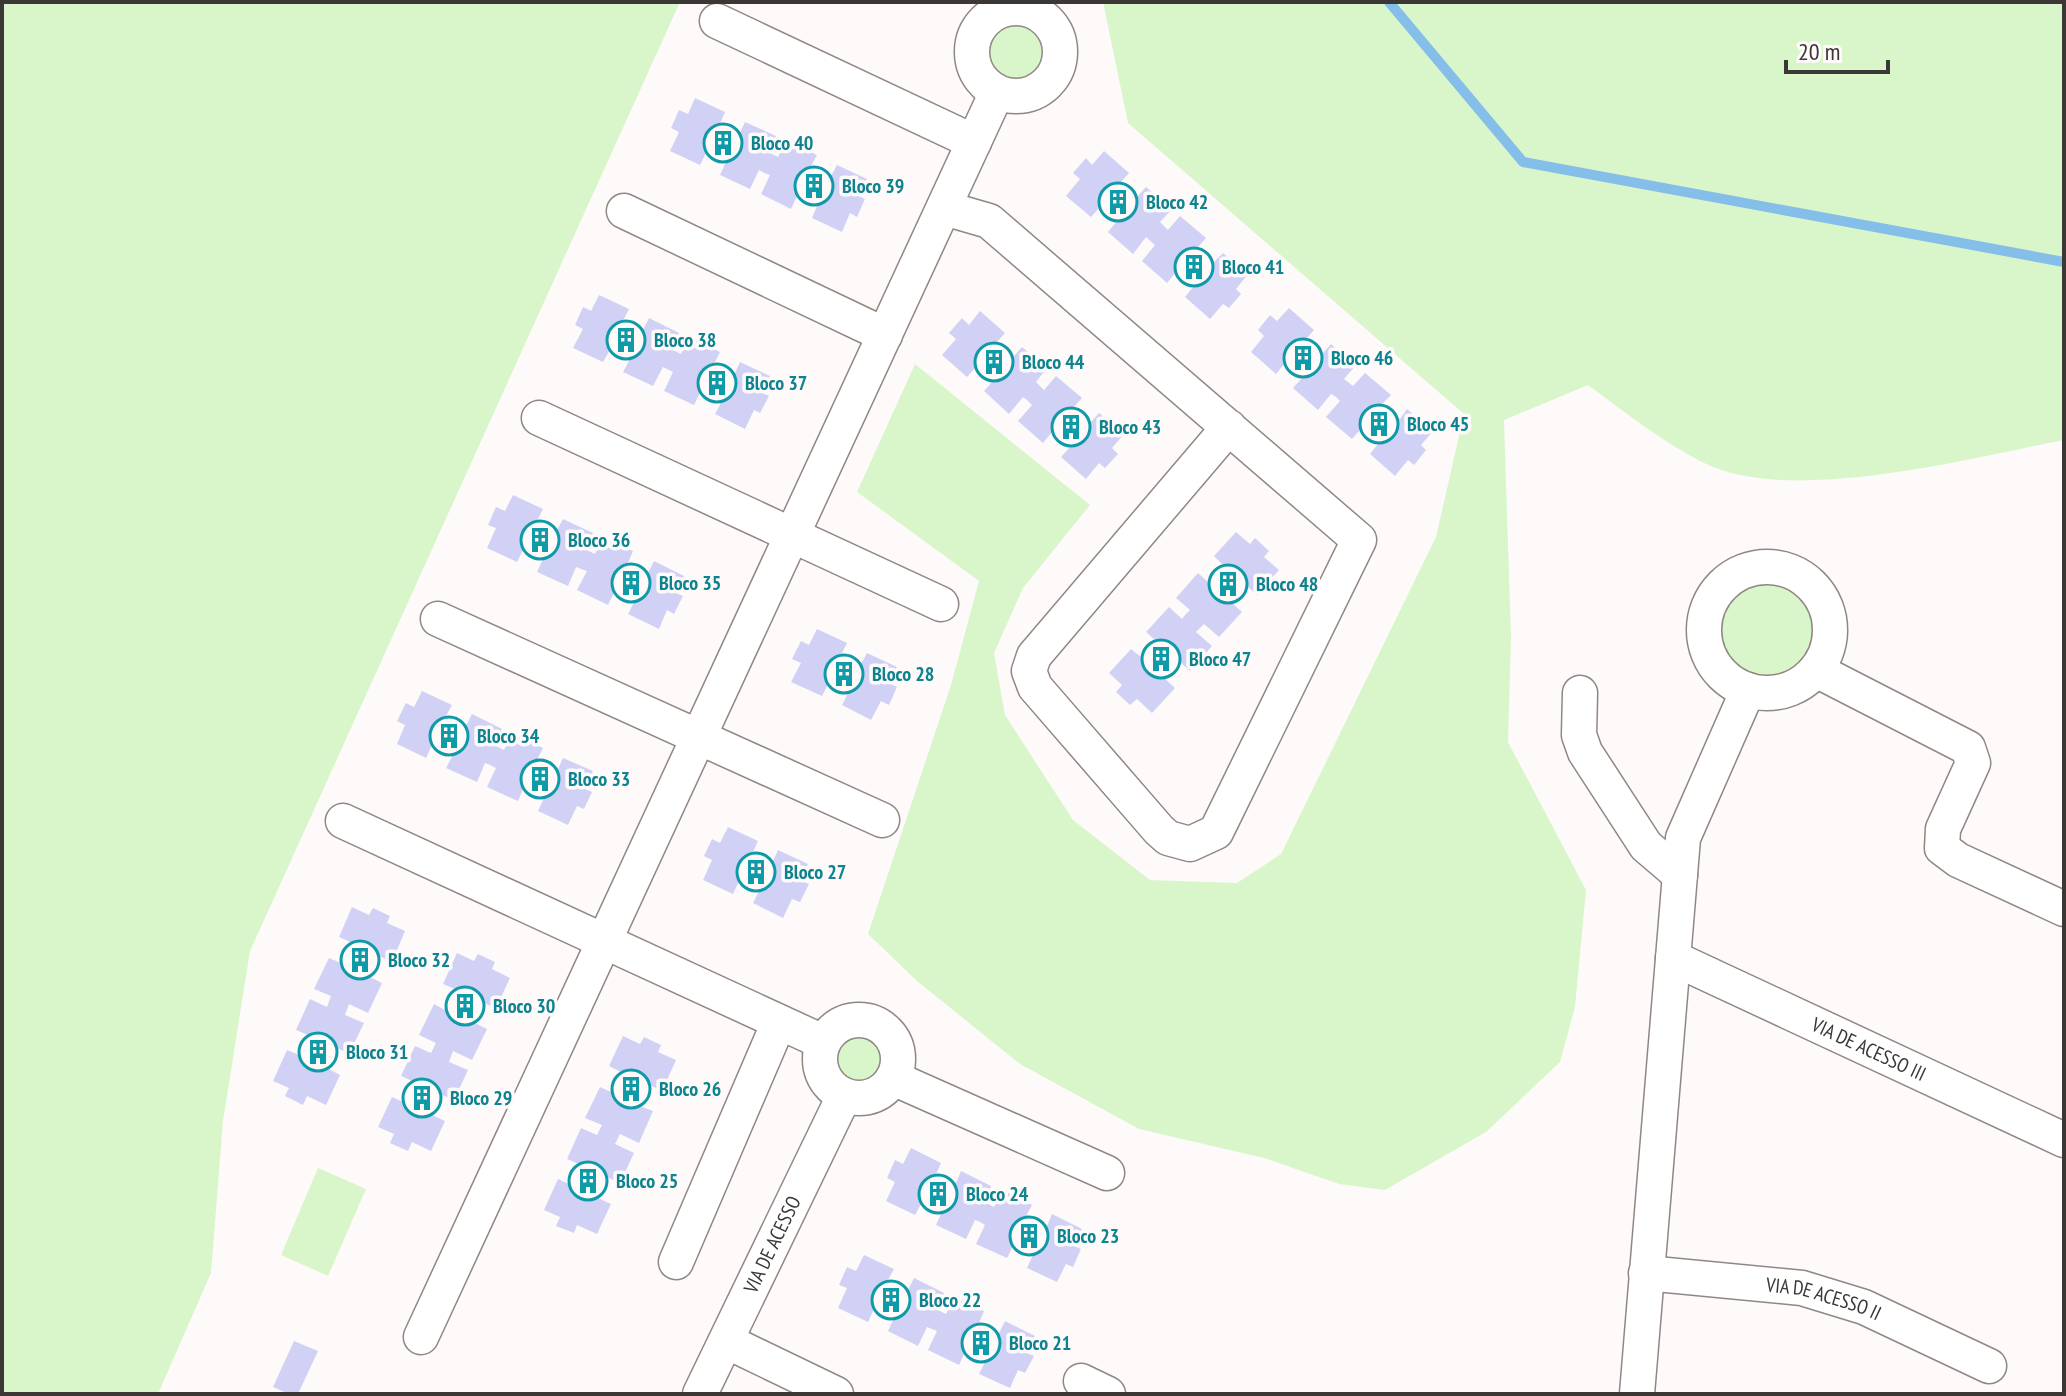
<svg xmlns="http://www.w3.org/2000/svg" width="2066" height="1396" viewBox="0 0 2066 1396" font-family="'PT Sans Narrow',sans-serif">
  <rect width="100%" height="100%" fill="#fefaf9"/>
  <!-- green -->
  <g fill="#d9f6cb">
    <polygon points="2,2 680,2 250,951 223,1121 211,1273 158,1394 2,1394"/>
    <path d="M 1103,2 L 2064,2 L 2064,440 C 1970,458 1791,506 1704,463 C 1662,442 1625,412 1588,385 L 1504,420 L 1511,637 L 1508,742 L 1586,890 L 1575,1007 L 1560,1062 L 1486,1132 L 1385,1190 L 1339,1184 L 1264,1158 L 1139,1129 L 1020,1064 L 917,981 L 868,934 L 951,685 L 979,581 L 857,492 L 915,364 L 1090,505 L 1023,588 L 994,653 L 1005,715 L 1073,820 L 1150,880 L 1237,883 L 1281,854 L 1436,537 L 1464,414 L 1128,123 Z"/>
    <circle cx="1015" cy="51" r="31"/>
    <circle cx="1767" cy="630" r="52"/>
    <circle cx="859" cy="1059" r="26"/>
    <polygon points="318,1168 366,1189 328,1276 281,1255"/>
  </g>
  <g fill="none" stroke-linecap="round" stroke-linejoin="round">
    <!-- stream -->
    <polyline stroke="#85bee9" stroke-width="10" points="1389,2 1523,162 2064,262"/>
  </g>
  <!-- building -->
  <g fill="#d1d1f6">
    <polygon points="695,98 725,112 720,124 740,133 745,122 776,136 768,152 778,157 786,140 817,155 811,166 831,176 837,165 867,179 859,196 865,199 857,217 850,213 842,232 812,218 817,206 797,196 791,209 761,194 770,175 764,173 759,170 750,189 720,175 726,162 706,153 700,165 670,151 679,132 671,128 679,110 688,114"/>
    <polygon points="1104,151 1129,173 1121,182 1137,197 1146,187 1172,209 1160,222 1168,230 1180,216 1206,238 1197,248 1214,262 1223,253 1248,274 1236,289 1241,294 1229,308 1223,304 1210,319 1185,297 1193,287 1176,272 1167,283 1142,261 1155,245 1146,237 1133,254 1108,232 1117,221 1100,207 1091,217 1066,196 1080,179 1073,173 1086,158 1092,165"/>
    <polygon points="599,295 629,309 623,321 643,330 649,318 679,333 671,349 681,354 689,337 720,352 714,364 735,373 740,362 770,376 762,393 769,396 760,413 754,410 745,429 715,414 721,403 700,393 694,405 664,391 673,372 663,367 653,386 623,372 630,359 610,350 603,362 573,348 583,329 575,325 583,307 591,311"/>
    <polygon points="1289,308 1314,330 1306,339 1323,353 1331,344 1356,365 1344,379 1353,386 1365,373 1391,395 1382,404 1400,419 1407,409 1433,431 1421,445 1426,450 1414,465 1408,460 1395,476 1370,454 1378,444 1361,429 1352,439 1326,417 1340,401 1336,397 1331,394 1318,410 1293,388 1302,378 1285,363 1276,374 1251,352 1264,336 1258,330 1270,315 1277,321"/>
    <polygon points="980,311 1005,333 997,342 1014,356 1022,347 1047,368 1036,382 1044,390 1056,376 1082,398 1074,407 1091,422 1099,413 1124,434 1112,448 1118,454 1105,468 1099,463 1086,479 1061,457 1070,447 1052,432 1043,443 1018,421 1032,405 1027,400 1023,397 1009,414 984,391 993,381 976,367 967,377 942,355 956,339 949,333 962,318 969,325"/>
    <polygon points="513,495 543,509 537,521 557,530 563,519 593,533 585,549 595,554 603,537 633,551 628,563 648,573 654,561 684,576 676,593 683,596 674,614 667,610 659,629 628,614 634,602 614,593 608,605 577,590 587,571 581,569 576,567 568,586 537,572 543,559 523,550 517,562 487,548 496,528 488,525 496,507 505,511"/>
    <polygon points="1236,532 1250,544 1255,538 1269,551 1264,557 1279,570 1257,595 1247,586 1232,603 1242,612 1219,637 1204,624 1196,632 1212,646 1190,671 1180,662 1164,678 1175,688 1152,713 1137,699 1130,705 1116,692 1122,685 1109,673 1131,649 1141,657 1156,641 1146,632 1169,607 1182,619 1185,615 1190,610 1176,598 1198,573 1208,582 1223,565 1214,556"/>
    <polygon points="817,629 847,643 841,655 861,664 867,653 897,667 889,683 897,687 889,705 881,701 871,720 842,705 848,693 828,684 822,696 791,682 801,663 792,659 801,641 809,645"/>
    <polygon points="422,691 452,705 446,716 466,726 472,714 502,729 494,745 504,750 512,733 543,748 537,760 558,769 563,758 593,771 585,789 592,792 584,809 577,806 568,825 538,811 544,798 523,789 518,801 487,787 496,768 490,765 485,763 477,782 446,768 453,755 432,745 426,758 397,744 405,725 397,721 406,703 414,707"/>
    <polygon points="728,827 758,841 753,852 773,861 778,850 808,864 801,881 809,884 800,902 792,899 783,918 753,903 759,891 739,881 733,894 703,880 712,860 704,856 712,839 720,843"/>
    <polygon points="352,907 369,915 373,908 390,916 387,923 405,931 392,962 379,956 370,977 382,983 368,1013 349,1004 345,1015 364,1023 349,1054 337,1048 327,1068 340,1075 326,1105 307,1096 303,1105 285,1096 289,1088 273,1081 287,1050 299,1055 308,1035 296,1030 310,999 327,1007 331,996 314,989 329,958 341,963 350,942 339,937"/>
    <polygon points="457,953 474,961 478,954 495,962 492,969 510,978 496,1008 484,1003 475,1023 487,1029 472,1060 453,1051 449,1062 468,1070 454,1100 442,1095 432,1115 445,1121 431,1151 412,1142 408,1151 390,1143 394,1134 378,1127 392,1097 403,1102 412,1081 401,1076 415,1046 431,1053 436,1043 419,1035 434,1004 445,1010 455,989 443,984"/>
    <polygon points="623,1036 640,1044 644,1037 661,1045 658,1052 676,1060 662,1091 650,1085 640,1106 653,1111 639,1143 620,1134 615,1144 634,1153 620,1183 607,1177 598,1198 611,1204 597,1234 577,1225 574,1233 556,1226 560,1217 544,1210 558,1179 569,1184 579,1164 567,1159 581,1128 597,1135 602,1125 585,1118 600,1087 611,1092 621,1072 609,1066"/>
    <polygon points="911,1148 941,1163 936,1174 956,1183 961,1171 991,1186 984,1202 994,1207 1002,1190 1032,1205 1026,1216 1047,1226 1052,1214 1082,1229 1074,1246 1081,1249 1073,1267 1066,1264 1057,1282 1027,1268 1033,1255 1013,1246 1007,1258 976,1244 985,1225 980,1222 975,1220 966,1239 936,1225 942,1212 922,1202 915,1215 886,1201 895,1182 887,1178 895,1160 903,1164"/>
    <polygon points="864,1255 894,1269 888,1280 908,1290 914,1278 944,1293 936,1309 946,1314 954,1297 984,1311 979,1323 999,1333 1005,1321 1035,1336 1027,1353 1034,1356 1025,1373 1018,1370 1010,1388 979,1374 985,1362 965,1352 959,1365 928,1350 937,1331 927,1327 918,1346 888,1331 894,1318 874,1309 868,1322 838,1308 847,1288 839,1285 847,1267 856,1271"/>
    <polygon points="294,1341 318,1351 298,1394 289,1394 273,1387"/>
  </g>
  <g fill="none" stroke-linecap="round" stroke-linejoin="round">
    <!-- minor casing -->
    <g stroke="#908783" stroke-width="37">
      <g id="minor">
        <circle cx="1016" cy="52" r="44"/>
        <polyline points="717,21 974,142"/>
        <polyline points="944,208 989,221 1359,540 1216,832 1190,844 1168,838 1159,830 1035,687 1029,671 1034,656 1229,427"/>
        <polyline points="624,211 885,335"/>
        <polyline points="539,418 941,604"/>
        <circle cx="1767" cy="630" r="63"/>
        <polyline points="438,619 882,820"/>
        <polyline points="1816,670 1968,748 1973,763 1943,829 1942,848 1958,860 2064,909"/>
        <polyline points="1580,693 1579,735 1585,752 1646,846 1680,875"/>
        <polyline points="343,821 823,1042"/>
        <path id="s1" d="M 1673,958 L 2064,1140"/>
        <circle cx="859" cy="1059" r="39"/>
        <polyline points="893,1078 1107,1173"/>
        <polyline points="676,1262 779,1022"/>
        <path id="s2" d="M 1646,1273 L 1802,1288 L 1864,1307 L 1989,1366"/>
        <polyline points="421,1337 997,92"/>
        <polyline points="726,1341 836,1394"/>
        <polyline points="1081,1381 1108,1394"/>
        <path id="s3" d="M 700,1394 L 844,1096"/>
        <polyline points="1637,1394 1683,838 1748,690"/>
      </g>
    </g>
    <!-- minor -->
    <use href="#minor" stroke="#fff" stroke-width="34"/>
  </g>
  <!-- icons -->
  <defs>
    <g id="building-ring" transform="scale(2)"><circle r="9.5" fill="#fefaf9" stroke="#0f9aa8" stroke-width="1.5"/><path d="M-4-6H4V6H1V3H-1V6H-4ZM-2.5-4.3h1.7v1.8h-1.7ZM.8-4.3h1.7v1.8H.8ZM-2.5-1h1.7V.8h-1.7ZM.8-1h1.7V.8H.8Z" fill="#0f9aa8"/></g>
  </defs>
  <g fill-rule="evenodd">
    <use href="#building-ring" x="723" y="143"/>
    <use href="#building-ring" x="814" y="186"/>
    <use href="#building-ring" x="1118" y="202"/>
    <use href="#building-ring" x="1194" y="267"/>
    <use href="#building-ring" x="626" y="340"/>
    <use href="#building-ring" x="1303" y="358"/>
    <use href="#building-ring" x="994" y="362"/>
    <use href="#building-ring" x="717" y="383"/>
    <use href="#building-ring" x="1379" y="424"/>
    <use href="#building-ring" x="1071" y="427"/>
    <use href="#building-ring" x="540" y="540"/>
    <use href="#building-ring" x="631" y="583"/>
    <use href="#building-ring" x="1228" y="584"/>
    <use href="#building-ring" x="1161" y="659"/>
    <use href="#building-ring" x="844" y="674"/>
    <use href="#building-ring" x="449" y="736"/>
    <use href="#building-ring" x="540" y="779"/>
    <use href="#building-ring" x="756" y="872"/>
    <use href="#building-ring" x="360" y="960"/>
    <use href="#building-ring" x="465" y="1006"/>
    <use href="#building-ring" x="318" y="1052"/>
    <use href="#building-ring" x="631" y="1089"/>
    <use href="#building-ring" x="422" y="1098"/>
    <use href="#building-ring" x="588" y="1181"/>
    <use href="#building-ring" x="938" y="1194"/>
    <use href="#building-ring" x="1029" y="1236"/>
    <use href="#building-ring" x="891" y="1300"/>
    <use href="#building-ring" x="981" y="1343"/>
  </g>
  <g text-anchor="middle" dominant-baseline="central" stroke-width="7" stroke-linejoin="round" paint-order="stroke">
    <!-- culture labels -->
    <g font-size="20" font-weight="bold" fill="#0d838f" stroke="#fefaf9" text-anchor="start">
      <text x="751" y="143">Bloco 40</text>
      <text x="842" y="186">Bloco 39</text>
      <text x="1146" y="202">Bloco 42</text>
      <text x="1222" y="267">Bloco 41</text>
      <text x="654" y="340">Bloco 38</text>
      <text x="1331" y="358">Bloco 46</text>
      <text x="1022" y="362">Bloco 44</text>
      <text x="745" y="383">Bloco 37</text>
      <text x="1407" y="424">Bloco 45</text>
      <text x="1099" y="427">Bloco 43</text>
      <text x="568" y="540">Bloco 36</text>
      <text x="659" y="583">Bloco 35</text>
      <text x="1256" y="584">Bloco 48</text>
      <text x="1189" y="659">Bloco 47</text>
      <text x="872" y="674">Bloco 28</text>
      <text x="477" y="736">Bloco 34</text>
      <text x="568" y="779">Bloco 33</text>
      <text x="784" y="872">Bloco 27</text>
      <text x="388" y="960">Bloco 32</text>
      <text x="493" y="1006">Bloco 30</text>
      <text x="346" y="1052">Bloco 31</text>
      <text x="659" y="1089">Bloco 26</text>
      <text x="450" y="1098">Bloco 29</text>
      <text x="616" y="1181">Bloco 25</text>
      <text x="966" y="1194">Bloco 24</text>
      <text x="1057" y="1236">Bloco 23</text>
      <text x="919" y="1300">Bloco 22</text>
      <text x="1009" y="1343">Bloco 21</text>
    </g>
    <!-- street labels -->
    <g font-size="20" fill="#3a3735" stroke="#fefaf9">
      <text stroke="none"><textPath href="#s1" startOffset="216">VIA DE ACESSO III</textPath></text>
      <text stroke="none"><textPath href="#s3" startOffset="166">VIA DE ACESSO</textPath></text>
      <text stroke="none"><textPath href="#s2" startOffset="180">VIA DE ACESSO II</textPath></text>
    </g>
  </g>
  <!-- border -->
  <rect width="2066" height="1396" fill="none" stroke="#3a3735" stroke-width="8"/>
  <!-- scale -->
  <path d="M1786 60v12h102v-12" fill="none" stroke="#3a3735" stroke-width="4"/>
  <text x="1798" y="60" font-size="24" fill="#3a3735" stroke="#fefaf9" stroke-width="6" paint-order="stroke">20 m</text>
</svg>
